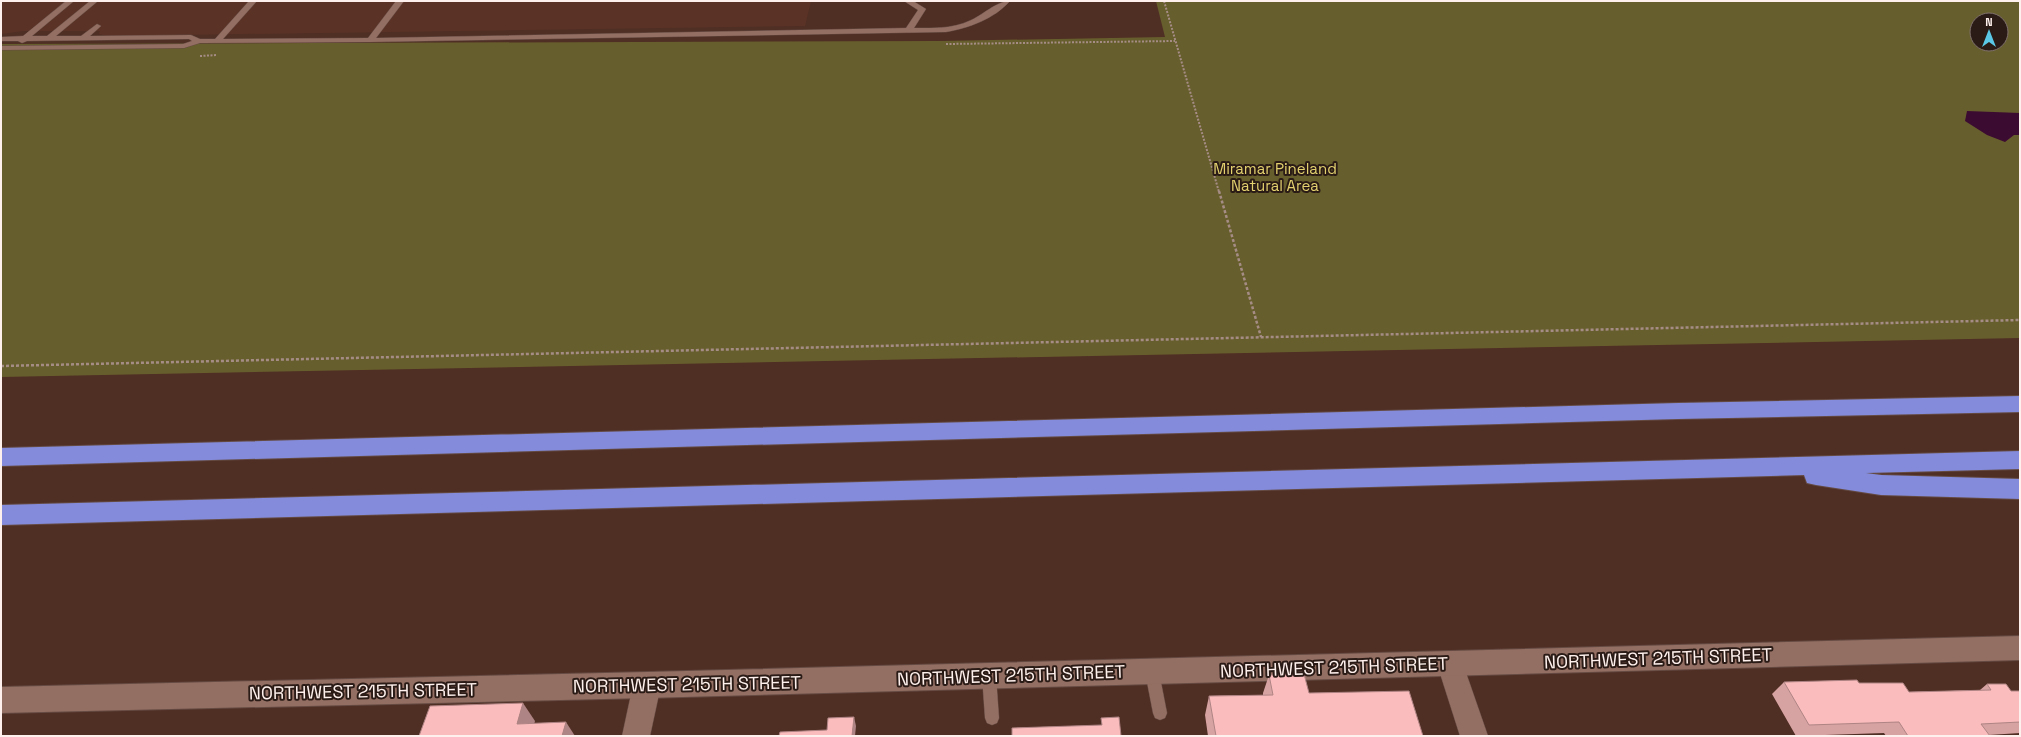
<svg xmlns="http://www.w3.org/2000/svg" width="2021" height="737" viewBox="0 0 2021 737" font-family="'Space Grotesk',sans-serif">
  <rect width="100%" height="100%" fill="#4f2e24"/>
  <!-- built -->
  <polygon fill="#5b3326" points="4,1 811,1 805,26 107,36 99,34 100,31 23,31 1,34 1,4"/>
  <!-- green -->
  <path fill="#675e2d" fill-rule="evenodd" d="M 1156,1 L 2020,1 L 2020,338 L 1,377 L 1,44 L 939,41 L 1165,37 ZM 1977,20 L 2001,20 L 2001,44 L 1977,44 Z"/>
  <!-- water -->
  <polygon fill="#3c0b31" points="1967,111 2020,113 2020,135 2014,135 2005,142 1987,135 1965,121"/>
  <g fill="none" stroke-linecap="round" stroke-linejoin="round">
    <!-- service casing -->
    <g stroke="#644a42" stroke-width="1">
      <g id="service">
        <path d="M 66,1 L 74,1 L 32,36 L 47,36 L 90,1 L 98,1 L 56,36 L 81,36 L 97,24 L 101,26 L 90,36 L 191,35 L 200,39 L 215,39 L 249,1 L 257,1 L 223,39 L 368,38 L 396,1 L 404,1 L 376,38 L 906,28 L 918,10 L 904,1 L 913,1 L 926,9 L 914,28 C 933,28 951,29 969,21 C 982,16 996,1 1010,1 C 994,19 969,28 946,32 L 370,42 L 200,43 L 184,48 L 1,50 L 1,46 L 183,44 L 192,41 L 189,39 L 27,41 L 22,43 L 18,41 L 1,41 L 1,37 L 23,36 Z"/>
        <polygon points="1152,666 1157,668 1159,672 1167,713 1165,718 1160,720 1155,718 1153,713 1145,672 1147,668"/>
        <polygon points="989,670 994,671 996,676 999,718 997,723 992,725 987,723 985,718 982,676 984,671"/>
      </g>
    </g>
    <!-- minor casing -->
    <g stroke="#644a42" stroke-width="1">
      <g id="minor">
        <polygon points="1450,652 1459,656 1463,664 1488,736 1460,736 1437,664 1441,656"/>
        <polygon points="647,673 657,676 661,685 650,736 622,736 633,685 637,676"/>
      </g>
    </g>
    <!-- tertiary casing -->
    <g stroke="#644a42" stroke-width="2">
      <polygon id="tertiary" points="2020,636 2020,660 647,698 1,713 1,687 647,672"/>
    </g>
    <!-- motorway casing -->
    <g stroke="#644a42" stroke-width="2">
      <g id="motorway">
        <polygon points="2020,396 2020,412 1678,419 1,466 1,448 1678,403"/>
        <polygon points="2020,451 2020,469 1866,473 1881,475 2020,479 2020,499 1881,495 1816,485 1807,483 1804,475 1,525 1,505"/>
      </g>
    </g>
    <!-- path-far1 -->
    <g stroke="#a58d86" stroke-width="2" stroke-dasharray="2 1.5" stroke-linecap="butt">
      <polyline points="1164,1 1219,192"/>
      <polyline points="946,44 1175,41"/>
      <polyline points="200,56 217,55"/>
    </g>
    <!-- path -->
    <g stroke="#a58d86" stroke-width="2.5" stroke-dasharray="3 2" stroke-linecap="butt">
      <polyline points="1219,191 1261,337"/>
      <polyline points="1,366 2020,320"/>
    </g>
    <!-- service -->
    <use href="#service" fill="#936e62" fill-rule="evenodd"/>
    <!-- minor -->
    <use href="#minor" fill="#936e62" fill-rule="evenodd"/>
    <!-- tertiary -->
    <use href="#tertiary" fill="#936e62" fill-rule="evenodd"/>
    <!-- motorway -->
    <use href="#motorway" fill="#838bda" fill-rule="evenodd"/>
  </g>
  <!-- wall -->
  <g fill="#d7a2a2">
    <polygon points="1269,675 1309,693 1423,736 1208,736 1205,715 1209,696 1263,695 1263,693"/>
    <polygon points="1784,682 1859,683 1909,692 1980,690 1987,684 2011,691 2020,691 2020,733 1989,735 1990,736 1886,736 1884,733 1796,736 1772,694"/>
  </g>
  <!-- shaded-wall -->
  <g fill="#af8484">
    <polygon points="523,703 535,721 531,736 517,724"/>
    <polygon points="854,717 856,726 855,736 852,736"/>
    <polygon points="566,722 575,736 562,736"/>
  </g>
  <!-- building -->
  <g fill="#fabcbc" stroke="#af8484">
    <polygon points="1304,674 1309,693 1409,691 1423,736 1216,736 1209,696 1273,695 1269,675"/>
    <polygon points="1857,680 1859,683 1903,683 1909,692 1991,690 1987,684 2006,684 2011,691 2020,691 2020,722 1981,724 1990,736 1908,736 1899,722 1809,725 1784,682"/>
    <polygon points="523,703 517,724 566,722 562,736 419,736 430,706"/>
    <polygon points="854,717 852,736 779,736 780,732 827,730 828,718"/>
    <polygon points="1119,717 1121,736 1012,736 1012,728 1102,725 1101,718"/>
  </g>
  <g text-anchor="middle" dominant-baseline="central" stroke-width="4" stroke-linejoin="round" paint-order="stroke">
    <!-- park labels -->
    <g font-size="15" fill="#e3d16f" stroke="#2a1b16">
      <text x="1275" y="168">Miramar Pineland<tspan x="1275" dy="17">Natural Area</tspan></text>
    </g>
    <!-- near-street labels -->
    <g font-size="18" fill="#fef0ec" stroke="#2a1b16">
      <text transform="translate(1658 658) rotate(-2)">NORTHWEST 215TH STREET</text>
      <text transform="translate(1334 667) rotate(-2)">NORTHWEST 215TH STREET</text>
      <text transform="translate(1011 675) rotate(-2)">NORTHWEST 215TH STREET</text>
      <text transform="translate(687 684) rotate(-1)">NORTHWEST 215TH STREET</text>
      <text transform="translate(363 691) rotate(-1)">NORTHWEST 215TH STREET</text>
    </g>
  </g>
  <!-- border -->
  <rect width="2021" height="737" fill="none" stroke="#fef0ec" stroke-width="4"/>
  <!-- north arrow -->
  <g transform="translate(1989 32)"><circle r="19" fill="#2a1b16" stroke="#7f706c"/>
  <path d="M0-3L7 15L0 10L-7 15Z" fill="#5ac8e6"/>
  <text y="-6" font-size="11" font-weight="bold" text-anchor="middle" fill="#fef0ec">N</text>
  </g>
</svg>
